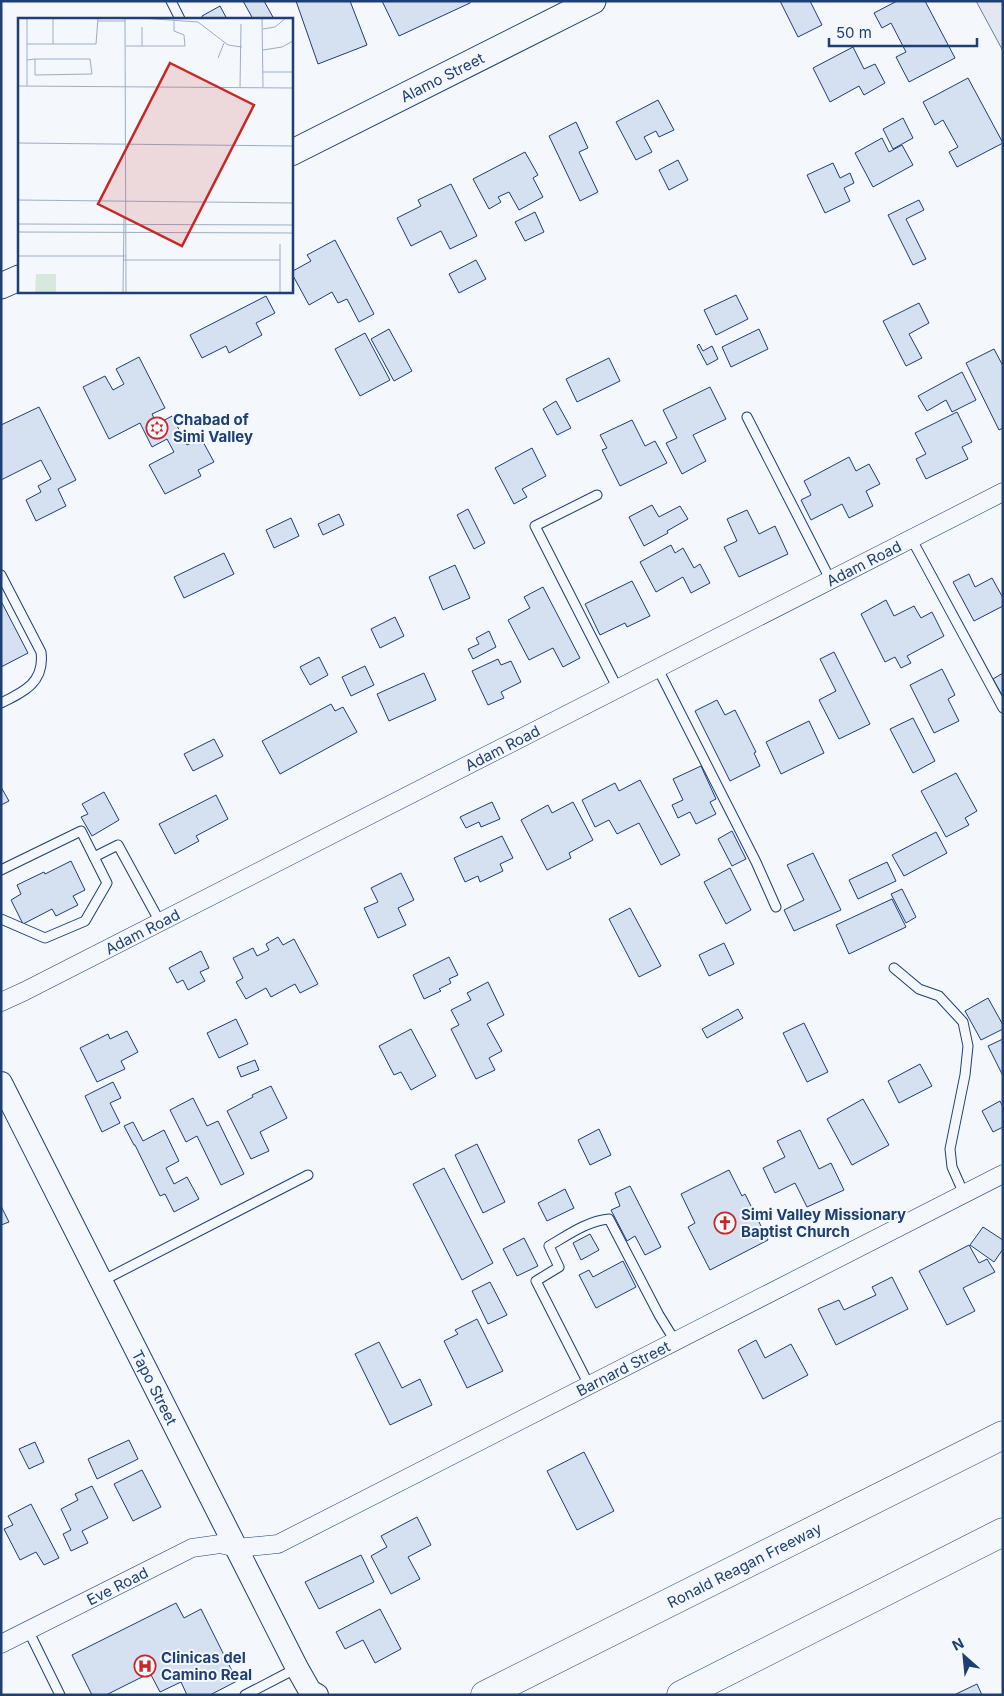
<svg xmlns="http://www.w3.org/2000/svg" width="1004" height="1696" viewBox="0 0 1004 1696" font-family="Inter,sans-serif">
  <rect width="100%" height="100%" fill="#f4f7fb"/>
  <!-- parking -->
  <polygon fill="#e3e8f0" stroke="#687fa3" points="976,1 1003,1 1003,51"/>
  <!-- building -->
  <g fill="#d5e0f0" stroke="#1d3f73">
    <polygon points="243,1 264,1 274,19 253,19"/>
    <polygon points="296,1 350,1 367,45 318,64"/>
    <polygon points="382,1 470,1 470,3 399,36"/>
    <polygon points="780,1 810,1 822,25 798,37"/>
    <polygon points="897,1 925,1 955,58 909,82 896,57 906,52 891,23 882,28 874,13"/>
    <polygon points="220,6 227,19 203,19 202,16"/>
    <polygon points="853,47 864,69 875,64 885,83 864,95 859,86 830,102 813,68"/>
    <polygon points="968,78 1003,143 957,167 949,152 958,147 943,120 935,125 923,102"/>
    <polygon points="658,100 674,130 659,137 656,131 644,137 652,152 636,160 616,122"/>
    <polygon points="903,118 913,138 893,149 883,129"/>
    <polygon points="576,122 588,148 579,152 598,192 580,201 549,136"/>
    <polygon points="882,138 889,152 902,145 913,165 873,187 855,153"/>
    <polygon points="525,152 538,175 533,178 543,197 519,210 509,192 498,197 501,202 489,209 473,179"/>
    <polygon points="678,160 688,180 669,190 659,170"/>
    <polygon points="833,163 840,178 850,173 854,183 844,188 850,201 825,213 807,175"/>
    <polygon points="451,184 477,236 450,249 441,231 411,246 397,218 421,206 418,200"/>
    <polygon points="919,200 924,210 906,219 926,259 913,265 888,215"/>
    <polygon points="535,212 544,232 525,241 515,222"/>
    <polygon points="335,240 374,314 359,322 347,299 338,303 332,292 309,305 291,272 311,261 307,255"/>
    <polygon points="476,260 486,279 459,293 449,274"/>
    <polygon points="736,295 748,319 716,335 704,310"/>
    <polygon points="266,296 275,313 256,323 262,335 229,353 226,346 202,358 190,335"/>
    <polygon points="919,303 929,323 909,334 922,358 906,366 883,321"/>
    <polygon points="389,329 412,371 394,381 371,339"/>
    <polygon points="759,329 768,349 731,367 722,347"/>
    <polygon points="365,333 390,380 360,396 335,349"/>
    <polygon points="699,344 703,351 712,346 718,359 707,365 697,346"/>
    <polygon points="994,349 1003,366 1003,428 999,430 966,363"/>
    <polygon points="139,357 165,408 152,414 157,424 172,416 187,445 201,438 214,462 198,470 201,476 165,494 149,465 174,452 167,439 152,447 140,423 109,439 83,387 105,376 113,390 124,384 116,369"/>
    <polygon points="609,358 620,381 577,402 566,379"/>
    <polygon points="962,372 976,400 952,412 946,400 927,411 918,396"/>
    <polygon points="710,387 726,419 693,435 706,461 682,474 666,443 677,438 663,410"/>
    <polygon points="556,401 571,428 557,435 543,409"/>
    <polygon points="39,407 76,480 58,489 66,506 36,521 26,500 41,492 38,486 51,479 41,460 1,480 1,425"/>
    <polygon points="957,412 972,442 962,447 968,459 926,479 916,459 926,454 915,433"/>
    <polygon points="632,420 645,446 655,441 667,463 620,486 602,450 607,448 600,435"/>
    <polygon points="532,448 546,476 522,489 527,497 514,504 495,468"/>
    <polygon points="849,457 856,471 869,464 880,484 866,491 873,506 849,518 842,504 811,520 801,500 811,495 804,481"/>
    <polygon points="652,505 659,517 680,506 688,519 667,531 668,533 644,546 629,517"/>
    <polygon points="468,509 485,543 474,549 457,515"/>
    <polygon points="747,510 759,534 775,526 788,554 739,577 724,547 737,541 727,519"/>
    <polygon points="339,514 344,525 323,535 318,524"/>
    <polygon points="291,518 299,536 274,548 266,530"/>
    <polygon points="671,545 675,553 683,548 694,568 700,564 710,583 691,593 683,577 656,592 640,562"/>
    <polygon points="224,553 234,574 184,598 174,577"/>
    <polygon points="455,565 470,598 443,610 429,577"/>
    <polygon points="969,574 975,587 992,578 1003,598 1003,606 974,621 953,582"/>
    <polygon points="632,581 650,616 627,627 625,623 600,635 585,604"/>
    <polygon points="543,587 580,658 563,667 553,648 529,660 508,620 530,608 524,597"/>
    <polygon points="886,600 894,616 914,606 921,618 932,612 944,636 907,656 911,663 901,668 895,657 885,662 861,614"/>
    <polygon points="1,601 28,653 1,667"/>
    <polygon points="395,617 404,636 380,648 371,629"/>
    <polygon points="489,631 496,647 473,659 468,649 479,644 476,638"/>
    <polygon points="834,652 870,724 839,739 819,700 836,691 820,659"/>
    <polygon points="319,657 328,675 310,685 300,667"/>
    <polygon points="498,659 501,665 511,661 521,682 501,692 504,698 488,705 472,671"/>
    <polygon points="365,666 374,685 351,696 342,677"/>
    <polygon points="942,669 955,695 948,699 959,721 934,733 910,685"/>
    <polygon points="424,673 436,700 389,721 377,694"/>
    <polygon points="1003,673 1003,697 993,679"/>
    <polygon points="717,700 725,715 735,710 756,752 754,753 760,766 730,781 695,711"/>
    <polygon points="331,704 335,711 343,707 357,732 280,774 262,741"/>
    <polygon points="913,718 935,761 913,773 890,729"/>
    <polygon points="809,721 824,753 781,774 766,742"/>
    <polygon points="214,739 223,756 193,771 184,754"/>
    <polygon points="701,766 716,799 710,802 716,814 696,824 690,812 678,818 672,805 683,800 673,779"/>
    <polygon points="956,773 977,811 965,818 969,825 946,837 921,791"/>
    <polygon points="640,780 680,855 661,865 639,823 617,834 609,820 595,827 582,800 615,783 619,791"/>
    <polygon points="1,787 9,801 1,805"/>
    <polygon points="104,792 119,820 92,836 81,817 88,814 82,804"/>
    <polygon points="216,795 228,819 196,836 199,841 175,854 159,824"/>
    <polygon points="492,802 500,819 481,827 479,822 466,828 460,817"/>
    <polygon points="573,802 593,840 569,853 571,858 547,870 521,820 548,805 552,813"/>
    <polygon points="732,831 746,859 732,866 718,839"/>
    <polygon points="936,832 947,853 904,876 892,855"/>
    <polygon points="502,836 513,858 500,864 503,871 480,882 478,876 465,882 454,858"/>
    <polygon points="813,853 841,910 794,931 784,910 804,900 787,865"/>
    <polygon points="71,861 85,890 73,896 78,905 56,916 52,909 23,924 11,900 21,894 17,885 44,872 45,874"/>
    <polygon points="887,862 896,881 858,899 849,880"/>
    <polygon points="730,868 751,910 726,924 704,882"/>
    <polygon points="401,873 414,900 398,908 406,925 378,938 364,908 378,902 371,888"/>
    <polygon points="902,889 916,917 906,923 891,894"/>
    <polygon points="892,899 906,927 849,954 836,925"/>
    <polygon points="630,908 661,966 639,977 609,919"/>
    <polygon points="278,937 283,945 294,939 318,984 300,993 295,984 271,997 266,988 246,999 236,982 243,978 233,958 253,948 257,956 269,950 266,944"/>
    <polygon points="724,943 734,964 709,976 699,955"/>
    <polygon points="201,951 209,968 200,972 205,981 188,990 183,980 177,983 169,968"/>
    <polygon points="449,957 458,975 449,979 451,983 439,989 441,991 424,999 413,975"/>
    <polygon points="488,982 504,1015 487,1024 502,1051 489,1058 495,1070 476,1079 451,1029 459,1025 451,1010 471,1000 467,993"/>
    <polygon points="988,998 1003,1025 1003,1029 981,1040 965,1011"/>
    <polygon points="738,1009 743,1018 707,1038 702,1029"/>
    <polygon points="236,1019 248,1044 219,1058 207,1033"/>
    <polygon points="804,1023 828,1072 807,1082 783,1033"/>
    <polygon points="411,1029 436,1076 411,1090 401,1072 394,1075 379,1046"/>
    <polygon points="127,1031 138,1052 121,1061 125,1069 97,1082 80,1048 108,1034 110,1039"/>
    <polygon points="1003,1039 1003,1076 988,1046"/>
    <polygon points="255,1060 259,1070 241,1077 237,1067"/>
    <polygon points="920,1064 932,1086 899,1103 888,1081"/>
    <polygon points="113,1082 121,1098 110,1103 120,1123 102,1132 85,1096"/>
    <polygon points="271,1086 287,1118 260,1132 269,1151 251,1159 227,1111 253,1097 252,1095"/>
    <polygon points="193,1098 207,1126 218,1121 244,1174 221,1185 197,1136 186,1142 170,1110"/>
    <polygon points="863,1099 889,1145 852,1165 827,1119"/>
    <polygon points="1000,1101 1003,1107 1003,1127 993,1132 982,1111"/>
    <polygon points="133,1122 143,1141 164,1130 179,1161 166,1168 174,1184 187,1177 199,1199 174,1212 165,1194 160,1196 135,1145 134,1145 124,1126"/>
    <polygon points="599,1129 611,1155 590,1165 578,1140"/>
    <polygon points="800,1130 819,1169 831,1163 844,1190 807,1207 795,1183 775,1193 763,1168 785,1157 777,1141"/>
    <polygon points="477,1144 505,1202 483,1213 455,1155"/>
    <polygon points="444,1168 493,1263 462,1280 413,1184"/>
    <polygon points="729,1170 742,1196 745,1194 768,1240 710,1270 688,1227 695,1223 681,1194"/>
    <polygon points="630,1186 661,1247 645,1255 635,1236 627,1241 611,1210 620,1206 615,1193"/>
    <polygon points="565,1189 574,1208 547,1221 538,1203"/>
    <polygon points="1,1206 9,1222 1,1225"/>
    <polygon points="983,1227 1003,1240 1003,1249 994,1262 970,1245"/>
    <polygon points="590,1234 599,1250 581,1260 573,1243"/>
    <polygon points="524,1238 538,1266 517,1276 503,1249"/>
    <polygon points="969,1245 979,1263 987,1259 995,1272 963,1288 975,1311 947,1325 919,1271"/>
    <polygon points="623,1261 636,1287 596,1308 579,1275 589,1270 593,1277"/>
    <polygon points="892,1277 908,1309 836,1345 818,1309 839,1300 844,1310 876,1295 872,1287"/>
    <polygon points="490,1282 507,1315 488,1324 472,1291"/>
    <polygon points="477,1319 503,1371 467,1388 444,1341 458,1334 455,1330"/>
    <polygon points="756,1340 765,1358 791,1344 808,1375 763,1399 738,1350"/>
    <polygon points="379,1342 402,1388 420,1379 432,1405 390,1425 355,1354"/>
    <polygon points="129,1440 138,1459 97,1479 88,1459"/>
    <polygon points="35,1442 44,1462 29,1469 19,1449"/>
    <polygon points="584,1452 614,1511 577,1530 547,1471"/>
    <polygon points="142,1470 161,1507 133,1521 114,1484"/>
    <polygon points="92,1486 108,1518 82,1531 88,1543 71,1551 63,1534 71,1530 61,1509 78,1500 75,1494"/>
    <polygon points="31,1504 59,1558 44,1565 36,1552 20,1560 4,1529 13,1525 8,1516"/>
    <polygon points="417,1517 431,1545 408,1557 420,1579 391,1594 371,1556 387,1547 381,1536"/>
    <polygon points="361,1555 374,1582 319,1609 305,1582"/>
    <polygon points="176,1603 184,1618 201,1609 237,1681 210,1695 187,1695 181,1682 160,1692 150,1673 106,1695 92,1695 72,1655"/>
    <polygon points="380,1609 401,1649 375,1663 363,1640 345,1649 336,1632"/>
    <polygon points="977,1684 982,1695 956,1695 956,1694"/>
  </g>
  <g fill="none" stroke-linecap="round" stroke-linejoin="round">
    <!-- service casing -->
    <g stroke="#1d3f73" stroke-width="11">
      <g id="service">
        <polyline points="171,1 180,19"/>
        <polyline points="747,417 830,579"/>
        <polyline points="597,495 535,526 618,689"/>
        <polyline points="911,538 1003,708"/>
        <path d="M 1,575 L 41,652 C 45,682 24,692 1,703"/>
        <polyline points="658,669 756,862 776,907"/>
        <polyline points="94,857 118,845 160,922"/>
        <polyline points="1,870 81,831 107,883 85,921 45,938 1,919"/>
        <polyline points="894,968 919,989 939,996 963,1022 968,1046 965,1075 950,1149 952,1167 964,1194"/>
        <polyline points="102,1281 308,1175"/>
        <path d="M 589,1385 L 536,1281 L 559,1267 L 549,1246 C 568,1235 587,1221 609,1219 L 659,1315 L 675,1341"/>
        <polyline points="28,1630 60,1695"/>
        <polyline points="245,1695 297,1668"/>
      </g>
    </g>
    <!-- minor casing -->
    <g stroke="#1d3f73" stroke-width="19">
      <g id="minor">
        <path id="s1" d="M 1,1002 L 25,991 L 1003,492"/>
        <path id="s2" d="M 1,1644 L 192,1548 L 220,1544 L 237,1548 L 278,1544 L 1003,1174"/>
      </g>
    </g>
    <!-- tertiary casing -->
    <g stroke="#1d3f73" stroke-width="24">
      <g id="tertiary">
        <path id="s3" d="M 1,1083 L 297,1668 L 310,1691 L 317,1695"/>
      </g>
    </g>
    <!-- secondary casing -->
    <g stroke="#1d3f73" stroke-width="27">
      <g id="secondary">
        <path id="s4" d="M 291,153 L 593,1"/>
        <polyline points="1,286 19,278"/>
      </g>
    </g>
    <!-- motorway casing -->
    <g stroke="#1d3f73" stroke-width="29">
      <g id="motorway">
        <path id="s5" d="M 485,1695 L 1003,1435"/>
        <polyline points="681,1695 1003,1532"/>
      </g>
    </g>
    <!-- service -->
    <use href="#service" stroke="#f4f7fb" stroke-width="9"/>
    <!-- minor -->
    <use href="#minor" stroke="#f4f7fb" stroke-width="18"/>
    <!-- tertiary -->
    <use href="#tertiary" stroke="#f4f7fb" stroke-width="22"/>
    <!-- secondary -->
    <use href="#secondary" stroke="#f4f7fb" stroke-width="25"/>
    <!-- motorway -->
    <use href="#motorway" stroke="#f4f7fb" stroke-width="28"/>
  </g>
  <!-- icons -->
  <defs>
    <g id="synagogue-ring" transform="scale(1.125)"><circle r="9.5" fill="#f4f7fb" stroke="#c62828" stroke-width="1.5"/><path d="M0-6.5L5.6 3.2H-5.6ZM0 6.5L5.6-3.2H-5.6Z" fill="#c62828"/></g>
    <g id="church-ring" transform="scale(1.125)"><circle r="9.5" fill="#f4f7fb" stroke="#c62828" stroke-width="1.5"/><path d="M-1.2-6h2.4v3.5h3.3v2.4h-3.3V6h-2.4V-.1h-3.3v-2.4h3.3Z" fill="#c62828"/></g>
    <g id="hospital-ring" transform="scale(1.125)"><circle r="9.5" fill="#f4f7fb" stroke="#c62828" stroke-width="1.5"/><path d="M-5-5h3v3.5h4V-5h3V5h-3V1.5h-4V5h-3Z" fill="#c62828"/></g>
  </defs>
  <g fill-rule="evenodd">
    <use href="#synagogue-ring" x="157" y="428"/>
    <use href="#church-ring" x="725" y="1223"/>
    <use href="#hospital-ring" x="145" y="1666"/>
  </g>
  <g text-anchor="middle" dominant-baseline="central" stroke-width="4" stroke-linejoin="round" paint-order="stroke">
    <!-- street labels -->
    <g font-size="15" fill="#1d3f73" stroke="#f4f7fb">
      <text stroke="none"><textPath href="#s4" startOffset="169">Alamo Street</textPath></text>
      <text stroke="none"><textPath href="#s1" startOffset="968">Adam Road</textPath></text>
      <text stroke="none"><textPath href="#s1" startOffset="562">Adam Road</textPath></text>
      <text stroke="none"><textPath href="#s1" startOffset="158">Adam Road</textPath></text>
      <text stroke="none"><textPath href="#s2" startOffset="688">Barnard Street</textPath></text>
      <text stroke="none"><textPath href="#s3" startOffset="341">Tapo Street</textPath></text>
      <text stroke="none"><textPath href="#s5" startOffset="290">Ronald Reagan Freeway</textPath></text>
      <text stroke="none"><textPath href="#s2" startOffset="130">Eve Road</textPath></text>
    </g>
    <!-- poi labels -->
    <g font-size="15" font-weight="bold" fill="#1d3f73" stroke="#f4f7fb" text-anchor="start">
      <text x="173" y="419">Chabad of<tspan x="173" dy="17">Simi Valley</tspan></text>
      <text x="741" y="1214">Simi Valley Missionary<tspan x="741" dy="17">Baptist Church</tspan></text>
      <text x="161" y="1657">Clinicas del<tspan x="161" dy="17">Camino Real</tspan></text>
    </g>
  </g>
  <!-- overview -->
  <g transform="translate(18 18)">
    <rect width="275" height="275" fill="#f4f7fb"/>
    <path d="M 18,256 L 38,256 L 38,275 L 17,275 Z" fill="#d7e8df"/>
    <path fill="none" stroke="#9eadc5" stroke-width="1" d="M 107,0 L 108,275M 123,0 L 180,4 L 210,27 L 224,29M 244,0 L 245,69M 80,3 L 107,3M 124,9 L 124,28M 245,11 L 257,9 L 268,0M 9,26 L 78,26 L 80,0M 35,26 L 35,0M 108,28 L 167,28 L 166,17 L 156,13 L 156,3M 245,32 L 264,29 L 275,23M 200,40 L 206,25M 9,42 L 17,41 L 72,41 L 74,56 L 17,57 L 17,41M 245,54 L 275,54M 0,68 L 275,70M 9,68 L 9,0M 222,69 L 223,6M 0,125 L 275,128M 0,182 L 275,185M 0,206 L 275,207M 0,214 L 275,215M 0,238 L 108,238M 105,242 L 262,242M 105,275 L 106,199M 262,275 L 262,226"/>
    <path fill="#c62828" fill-opacity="0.15" stroke="#c62828" stroke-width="2.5" d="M 152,45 L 236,87 L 164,228 L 80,186 Z"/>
    <rect width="275" height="275" fill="none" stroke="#1d3f73" stroke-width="2.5"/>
  </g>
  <!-- border -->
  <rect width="1004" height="1696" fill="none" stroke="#1d3f73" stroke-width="5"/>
  <!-- north arrow -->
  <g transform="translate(964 1656) rotate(333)" stroke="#f4f7fb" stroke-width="4" paint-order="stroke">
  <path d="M0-4L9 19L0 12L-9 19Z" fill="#1d3f73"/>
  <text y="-8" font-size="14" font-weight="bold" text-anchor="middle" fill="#1d3f73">N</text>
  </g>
  <!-- scale -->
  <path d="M829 38v8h148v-8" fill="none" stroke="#1d3f73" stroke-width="2.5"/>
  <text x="836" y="38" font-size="15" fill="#1d3f73" stroke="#f4f7fb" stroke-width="4" paint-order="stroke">50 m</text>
</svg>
